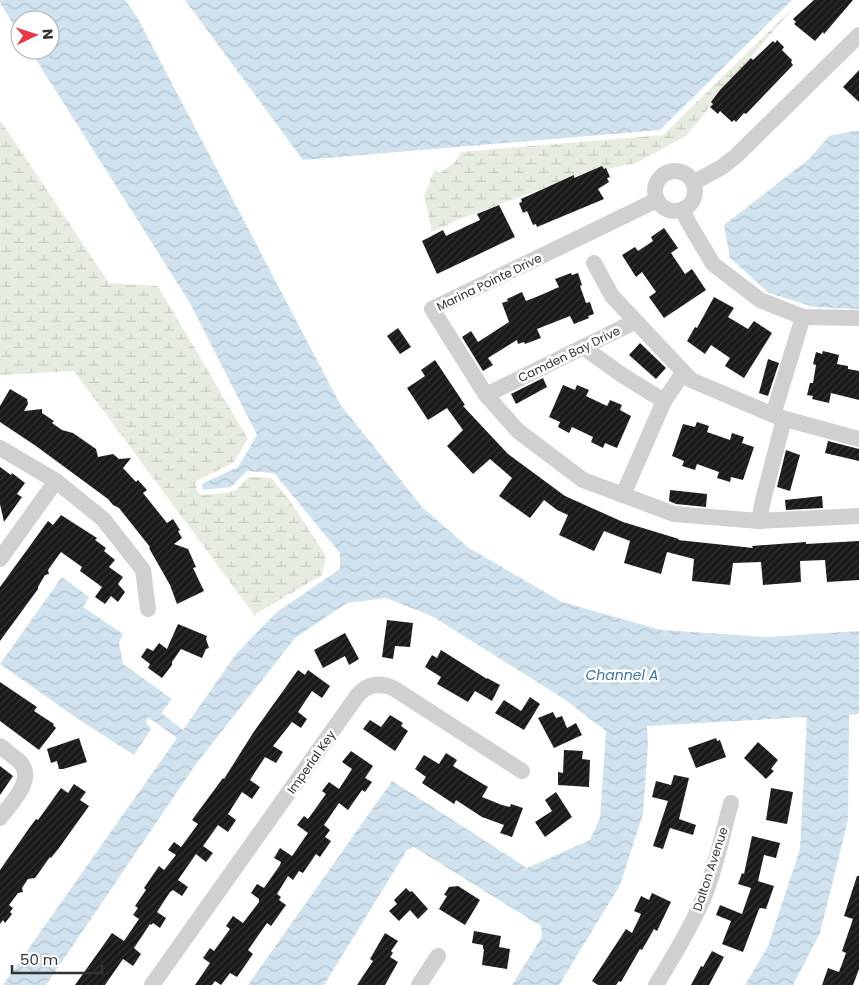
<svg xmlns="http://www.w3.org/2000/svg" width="859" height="985" viewBox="0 0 859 985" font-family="Poppins,sans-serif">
  <defs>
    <pattern id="wetland-marsh" width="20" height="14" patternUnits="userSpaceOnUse" patternTransform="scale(1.25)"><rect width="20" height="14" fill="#e6ecdf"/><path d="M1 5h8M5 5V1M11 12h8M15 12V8" fill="none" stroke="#c6cbc0"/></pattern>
    <pattern id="water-waves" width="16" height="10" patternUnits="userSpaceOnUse" patternTransform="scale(1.25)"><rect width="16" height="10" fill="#cfe2ee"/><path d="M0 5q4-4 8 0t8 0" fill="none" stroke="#b2c2cd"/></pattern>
    <pattern id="building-hatch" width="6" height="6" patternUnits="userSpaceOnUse" patternTransform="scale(1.25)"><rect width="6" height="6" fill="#1a1a1a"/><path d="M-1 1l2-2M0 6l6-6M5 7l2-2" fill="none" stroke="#333"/></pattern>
  </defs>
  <rect width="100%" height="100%" fill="#fff"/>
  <!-- wetland -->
  <g fill="url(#wetland-marsh)">
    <polygon points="796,5 755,52 686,136 636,163 579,175 460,219 432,232 424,195 435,170 440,173 455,162 461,152 663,135"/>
    <polygon points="0,120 109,283 158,286 248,439 233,463 198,480 196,483 197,492 203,495 232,492 236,490 249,477 271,478 290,501 326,556 322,575 257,613 255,616 74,371 0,375"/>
  </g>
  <!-- water -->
  <g fill="url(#water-waves)">
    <polygon points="0,0 125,0 137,17 340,404 422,507 469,548 562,602 661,630 767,637 859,631 859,714 849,715 848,820 820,933 793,985 745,985 768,946 800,849 807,717 647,726 648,745 643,814 620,885 559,985 512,985 542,937 541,926 414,847 407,850 324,985 248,985 392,781 527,868 590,840 600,818 606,731 564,699 432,616 386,598 347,603 295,638 196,764 46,985 3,985 177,738 148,717 146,722 151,729 134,755 75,717 0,664 62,577 89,597 83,607 123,634 119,643 123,664 172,699 161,713 183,730 236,654 277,612 340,569 340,553 274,473 247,471 231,487 203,490 202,484 238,467 257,435 190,303 30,50 50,50 50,20 20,20 20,34 0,3"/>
    <polygon points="185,0 792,0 660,130 303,160"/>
    <polygon points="853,131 859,131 859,309 814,307 769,293 730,258 724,225 809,159 829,136"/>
  </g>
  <!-- building -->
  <g fill="url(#building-hatch)">
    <polygon points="814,0 853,0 824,34 823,32 815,41 794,24 796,22 793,19"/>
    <polygon points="777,40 784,47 782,50 792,60 791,62 793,65 746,114 744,113 736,122 734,120 732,122 720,111 718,114 710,107 713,104 711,102 720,90 751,58 753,60 773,41 775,43"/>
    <polygon points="859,70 859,102 843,87"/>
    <polygon points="602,166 604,169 606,168 610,177 607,178 609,182 598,189 604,199 537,227 536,224 533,225 527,211 523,213 519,203 522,202 521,199 574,175 574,178"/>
    <polygon points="499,205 515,237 437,274 422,241 443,230 446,236 469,225 480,220 477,214"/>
    <polygon points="664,228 678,248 671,253 685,274 692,269 706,290 664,318 649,297 656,292 642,272 636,277 622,255 635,247 638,251 653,241 651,237"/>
    <polygon points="571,273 572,275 578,273 582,285 580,286 586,303 590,302 594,314 588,316 589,318 574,324 570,316 537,329 541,338 525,344 524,342 518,344 517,340 488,358 493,365 483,371 462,337 471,331 478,342 509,322 502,303 508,301 507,299 522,292 526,301 541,295 559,287 555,279"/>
    <polygon points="714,297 734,308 728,317 748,329 754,321 772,333 744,378 725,366 730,358 711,345 705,354 687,341 695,327 697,328"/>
    <polygon points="398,328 411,347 400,354 387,336"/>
    <polygon points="640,343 666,368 656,379 629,355"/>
    <polygon points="823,351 839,355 837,364 848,366 848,369 859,371 859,400 831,393 829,403 812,399 813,396 807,395 810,383 813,383 816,365 813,364 816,352 822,354"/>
    <polygon points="768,359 779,363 768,396 759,393"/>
    <polygon points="435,360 465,405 463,406 508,454 565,496 623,522 679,539 678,540 753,548 752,546 806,542 806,544 859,541 859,580 827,582 825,560 800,561 801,582 763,585 761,562 733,563 730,585 692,581 694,559 667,552 661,574 624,563 630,541 604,531 594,551 559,535 568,515 557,510 544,500 530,518 499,496 512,478 490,459 473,474 447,446 463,430 447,408 428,420 407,388 425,376 421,370"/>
    <polygon points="543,378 547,387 516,404 511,394"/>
    <polygon points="563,385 575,390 577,385 589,390 586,396 607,406 610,400 622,405 620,410 631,416 617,448 605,443 603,448 591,442 593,437 572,427 569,433 558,427 560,422 549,417"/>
    <polygon points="10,389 27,399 28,404 24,411 42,409 42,413 54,421 52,423 62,430 73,433 96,449 98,457 113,454 119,459 131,458 123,468 136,482 138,480 147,490 143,493 167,523 173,519 180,530 178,531 182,538 174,544 188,549 196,567 193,568 204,591 177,604 170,585 149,548 150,547 119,508 113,505 108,499 36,446 0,422 0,406"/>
    <polygon points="697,422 709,426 707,432 730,440 732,433 744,437 742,443 754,447 743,480 731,477 730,482 717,478 719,472 697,464 695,470 682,466 684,461 672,456 683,424 695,427"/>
    <polygon points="828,441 859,449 859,461 825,453"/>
    <polygon points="786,450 800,455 790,491 777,487"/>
    <polygon points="0,467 11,475 12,473 25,483 17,494 22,497 4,522 0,504"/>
    <polygon points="670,490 707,494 706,507 676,504 669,501"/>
    <polygon points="822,496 823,508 786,510 785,500"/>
    <polygon points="61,515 97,538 95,540 106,548 104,551 115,560 109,567 123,577 118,584 125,592 118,602 111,596 105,604 95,597 102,587 80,571 82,567 61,552 48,570 49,574 45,575 38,587 38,589 0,641 0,587 48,521 53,525"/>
    <polygon points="387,620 413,623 410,647 395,646 393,659 382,657"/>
    <polygon points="178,624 207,636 206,639 209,648 206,649 202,658 181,649 172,662 172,665 162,678 148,668 150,664 141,657 147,648 153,651 159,643 167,649"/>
    <polygon points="345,633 359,659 349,665 345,656 323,668 314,650"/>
    <polygon points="441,650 487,679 487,678 500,685 492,701 475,691 468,702 437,684 441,677 425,667 432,655 437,658"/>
    <polygon points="298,670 305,675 308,670 330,686 322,698 312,691 298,712 307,719 301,728 292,722 273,746 283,752 276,763 265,757 250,780 260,787 252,799 242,792 228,814 236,820 228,832 218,825 203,846 213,853 206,862 196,854 178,880 188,887 182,896 173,890 170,892 157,912 166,918 160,928 153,923 151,925 150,924 134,948 141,954 133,966 123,959 105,985 75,985 112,933 124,941 139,919 133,915 138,908 135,906 146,890 144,888 159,866 164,870 176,855 168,850 174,842 181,847 198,824 192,820 223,778 224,779 253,733"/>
    <polygon points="0,682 37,707 34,711 54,724 53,725 56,728 39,750 0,721"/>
    <polygon points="530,697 540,704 524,730 495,713 504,700 521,711"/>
    <polygon points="553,712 556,718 562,716 567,728 576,723 582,735 554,748 538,718"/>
    <polygon points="390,715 403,723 401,726 408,731 395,751 363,729 370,720 381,727"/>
    <polygon points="79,738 87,762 63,769 59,769 57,761 51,763 47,749"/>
    <polygon points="716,738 717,741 720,740 726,757 696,768 688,748"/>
    <polygon points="758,742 778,760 771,769 774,771 766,779 744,758"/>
    <polygon points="564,750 583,751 582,759 590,760 589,787 558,785 558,772 563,773"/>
    <polygon points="351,751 373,766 365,778 372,782 365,792 362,790 348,810 339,803 324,825 330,830 325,837 331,841 320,857 316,854 303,873 299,871 293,880 288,876 277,894 281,897 279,900 286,905 271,926 267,923 248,950 253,954 237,977 230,973 221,985 215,981 212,985 195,985 210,963 203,958 210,948 214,951 230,929 226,926 233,916 243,923 259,902 259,899 251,893 257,884 264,888 280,865 281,862 274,858 280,848 292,856 308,833 297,825 304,816 308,819 326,794 322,791 329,782 339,789 352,769 342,762"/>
    <polygon points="446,753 457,760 453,766 488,787 482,797 502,805 510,807 511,804 523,808 512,837 500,833 504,825 482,817 456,800 454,804 422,783 426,777 415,769 424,755 439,764"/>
    <polygon points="0,766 13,776 0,795"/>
    <polygon points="674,775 689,778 679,819 696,825 693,835 670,828 663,849 653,846 668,801 652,797 656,781 671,785"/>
    <polygon points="74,784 86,792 80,800 89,806 59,848 51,858 50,857 35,878 28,879 22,888 23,892 18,893 9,905 13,908 10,912 12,914 5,923 3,920 0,924 0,870 30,827 36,819 38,820 61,788 68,793"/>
    <polygon points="771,788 793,792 787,824 766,820"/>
    <polygon points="556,792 572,817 545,837 535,822 552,811 545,800"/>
    <polygon points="752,836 780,843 776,858 764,855 758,881 774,886 766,909 761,908 759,909 743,952 722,944 731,921 716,915 720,905 742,914 751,888 738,884 742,873 744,874"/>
    <polygon points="857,876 859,876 859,969 853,985 822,985 828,968 839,972 846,953 842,951 853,919 844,916"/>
    <polygon points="458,886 480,900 465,925 439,909 447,896 444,895 449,887"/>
    <polygon points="406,888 410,892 412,891 428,909 418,919 410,910 399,921 389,911 397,904 394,900"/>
    <polygon points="652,893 671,902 657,931 654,929 642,950 640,949 621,982 619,981 616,985 598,985 592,981 626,929 632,933 641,914 634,911 641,896 649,900"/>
    <polygon points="474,931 501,936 499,947 510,949 507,969 482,965 484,949 483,949 483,945 472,943"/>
    <polygon points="385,933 398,941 391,951 393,953 390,957 398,962 385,985 357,985 373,961 370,959"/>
    <polygon points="712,951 724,957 709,985 691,985 701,966 703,967"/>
  </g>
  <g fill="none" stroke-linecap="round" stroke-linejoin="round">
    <!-- minor -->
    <g stroke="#d0d0d0" stroke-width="16">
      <circle cx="675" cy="191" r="20"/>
      <polyline points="693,183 722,167 736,156 859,35"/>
      <polyline points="657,200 432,309 486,395 518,431 583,480 674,514 759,521 859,516"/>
      <polyline points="683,209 687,220 713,264 760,300 803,317 859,318"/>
      <polyline points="594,263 612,296 691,380 778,417 859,439"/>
      <polyline points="583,347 622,375 664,401 683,373"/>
      <polyline points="486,395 634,322"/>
      <polyline points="773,415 803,317"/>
      <polyline points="0,448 56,481 103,519 143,570 148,609"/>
      <polyline points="623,495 664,401"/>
      <polyline points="759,521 763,500 784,419"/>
      <polyline points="0,559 56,481"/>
      <path d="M 0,746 C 6,751 13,756 19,761 C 37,779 11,803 0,818"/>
      <path d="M 152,985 L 357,696 C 367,684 379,682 393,688 L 522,771"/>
      <polyline points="419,985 438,956"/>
      <path d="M 656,985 C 672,959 688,932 701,904 C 715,872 722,836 731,803"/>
    </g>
  </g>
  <g text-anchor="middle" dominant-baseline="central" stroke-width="5" stroke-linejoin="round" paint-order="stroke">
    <!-- street labels -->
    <g font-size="12" fill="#333" stroke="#fff">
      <text transform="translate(489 282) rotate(-26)">Marina Pointe Drive</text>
      <text transform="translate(569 354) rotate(-26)">Camden Bay Drive</text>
      <text transform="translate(311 762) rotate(-55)">Imperial Key</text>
      <text transform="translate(710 869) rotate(-72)">Dalton Avenue</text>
    </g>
    <!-- water labels -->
    <g font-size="14" font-style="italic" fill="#3f7597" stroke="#fff">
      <text x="622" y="675">Channel A</text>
    </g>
  </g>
  <!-- north arrow -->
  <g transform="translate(35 35) rotate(86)"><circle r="24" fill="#ffffff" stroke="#adadad"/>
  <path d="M0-4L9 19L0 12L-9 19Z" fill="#e63946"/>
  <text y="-8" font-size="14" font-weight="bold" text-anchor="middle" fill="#333333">N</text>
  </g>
  <!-- scale -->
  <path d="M12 965v8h90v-8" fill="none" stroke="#333333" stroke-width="2.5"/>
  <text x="20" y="965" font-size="15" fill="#333333" stroke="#ffffff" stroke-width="4" paint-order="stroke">50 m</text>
</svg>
